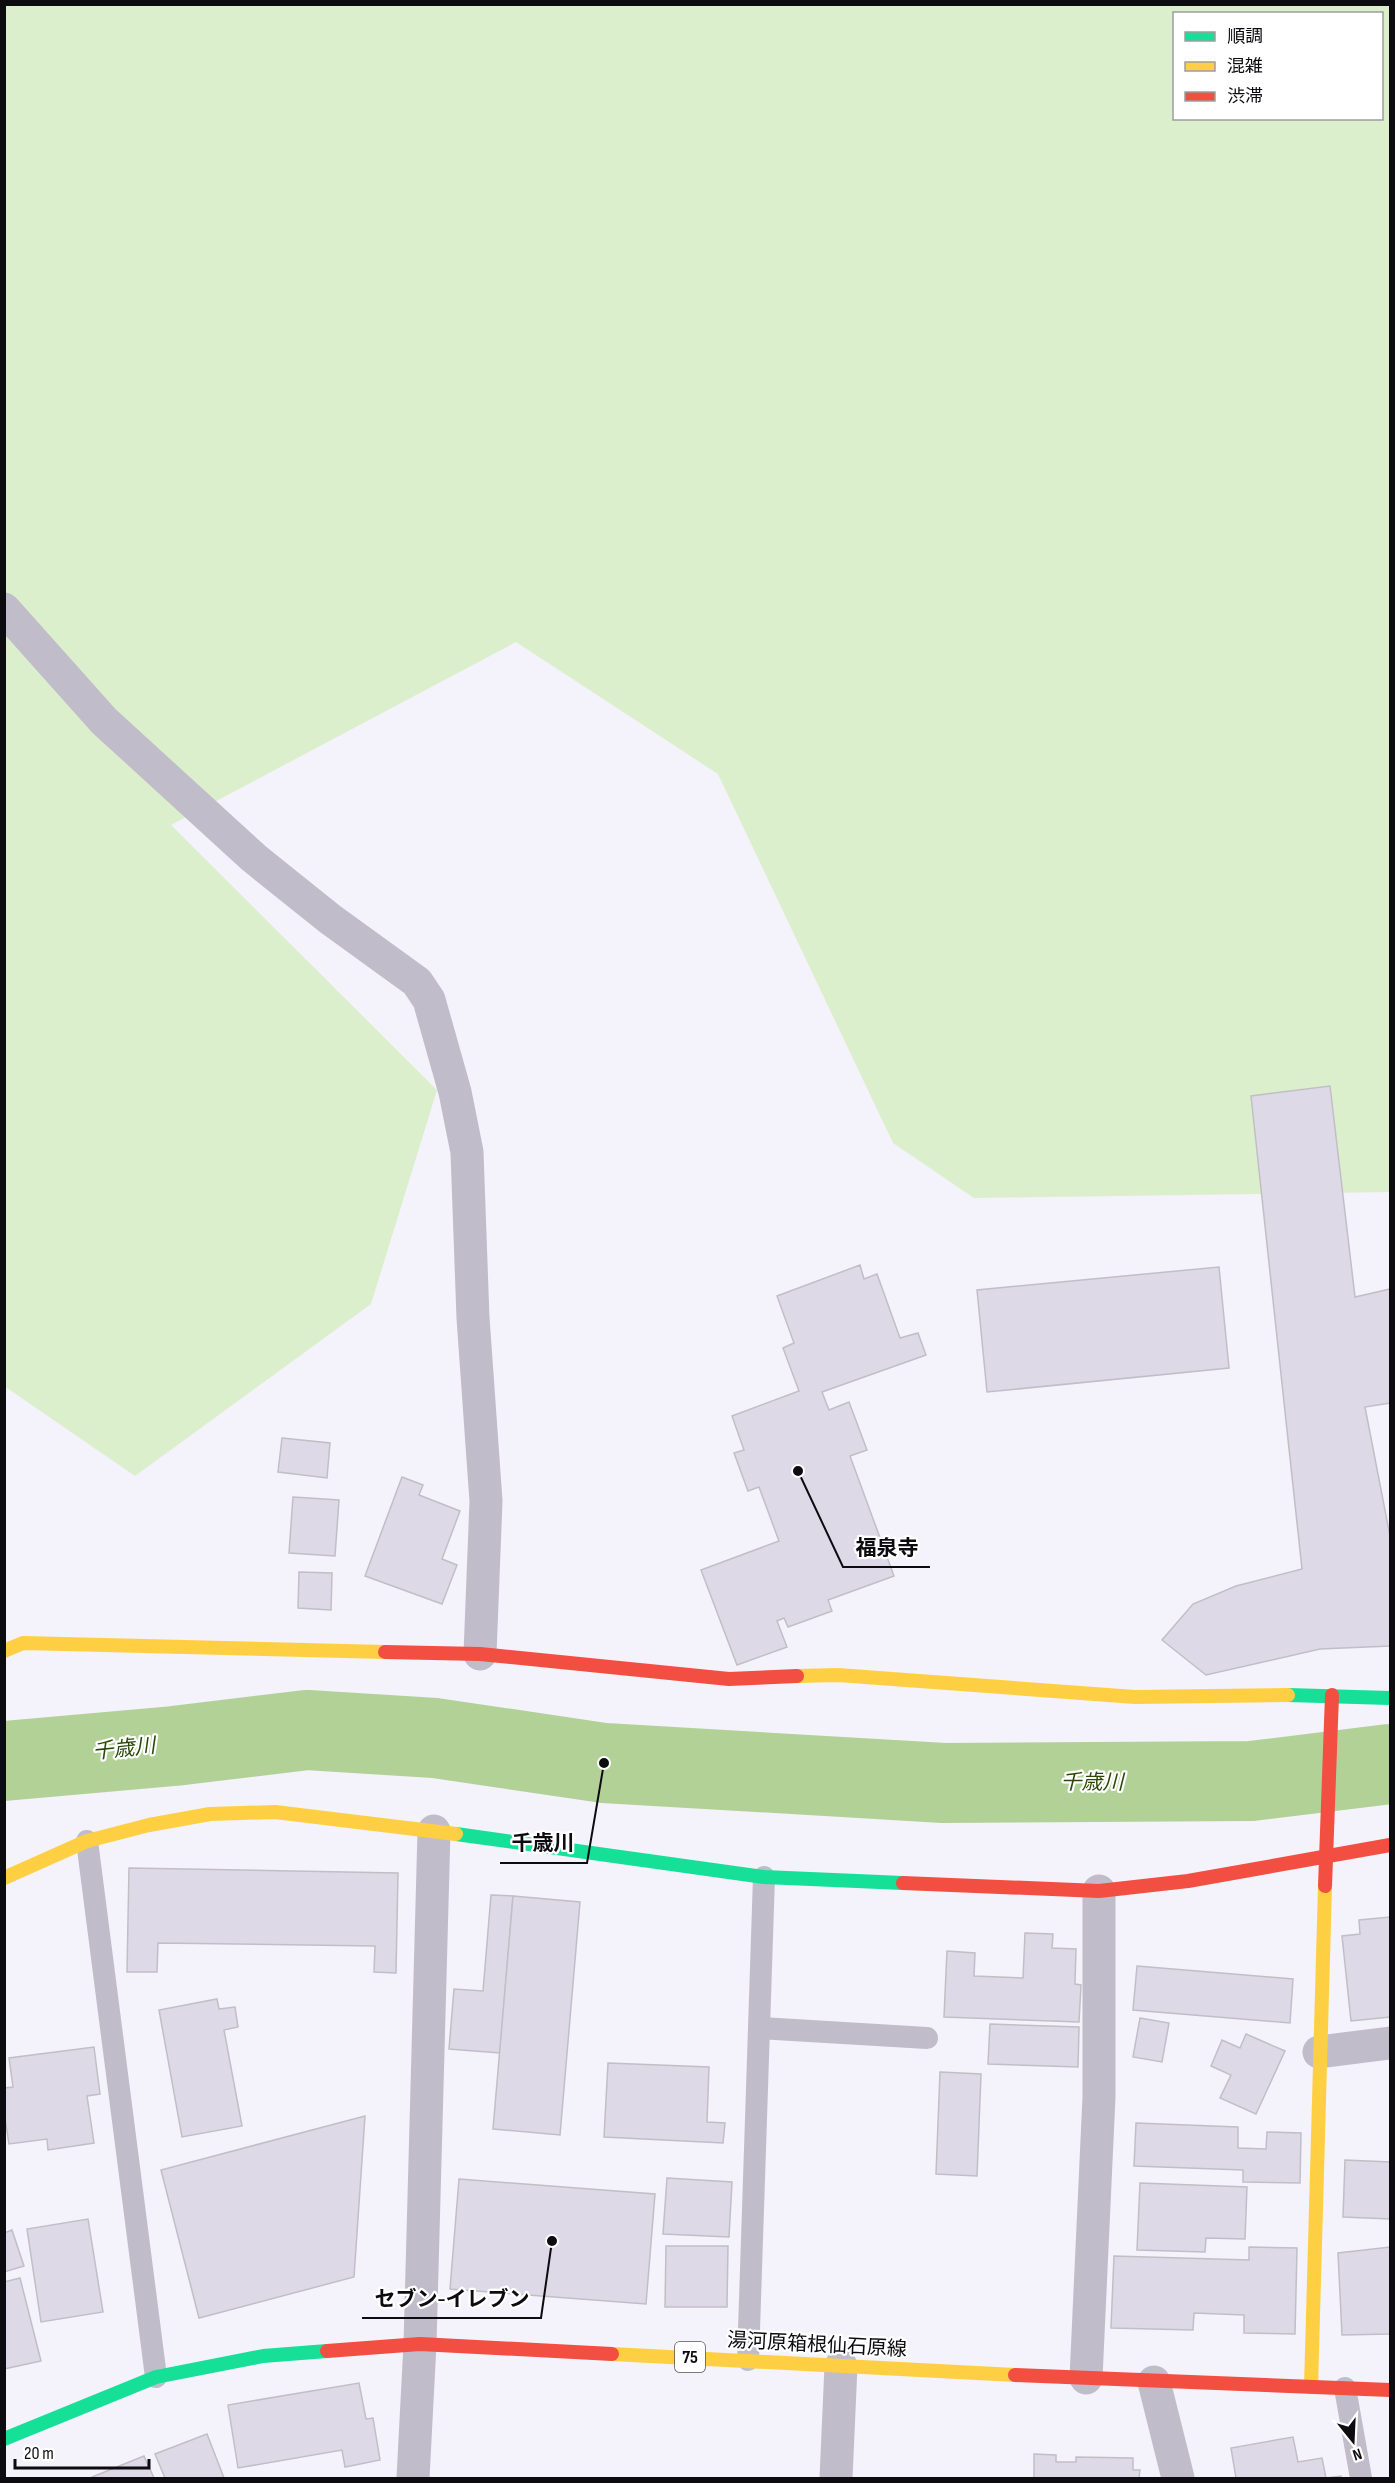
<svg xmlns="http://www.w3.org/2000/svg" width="1395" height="2483" viewBox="0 0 1395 2483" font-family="'Sofia Sans Condensed','Noto Sans JP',sans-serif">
  <rect width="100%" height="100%" fill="#f4f2fa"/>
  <!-- green -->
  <path fill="#dbefcd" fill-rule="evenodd" d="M 4,5 L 1390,5 L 1390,1192 L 974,1198 L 893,1143 L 718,774 L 516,642 L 171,825 L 437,1090 L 371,1304 L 135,1476 L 7,1388 L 5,1389 ZM 1174,14 L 1382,14 L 1382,118 L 1174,118 Z"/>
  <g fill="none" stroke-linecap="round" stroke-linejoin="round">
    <!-- river -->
    <polyline stroke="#b2d197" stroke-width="80" points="4,1761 174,1746 307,1730 435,1738 604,1763 944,1783 1251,1781 1390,1764"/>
  </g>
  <!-- building -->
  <g fill="#ddd9e7" stroke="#c1bfc5" stroke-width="1.5">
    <polygon points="1330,1086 1355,1297 1390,1289 1390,1403 1365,1407 1390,1536 1390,1646 1320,1649 1206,1675 1162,1640 1193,1604 1236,1586 1302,1569 1251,1096"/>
    <polygon points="860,1265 864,1279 877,1274 900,1338 918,1333 926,1355 822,1392 829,1410 849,1402 867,1450 850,1456 894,1576 828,1600 832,1611 788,1627 784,1618 777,1621 787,1647 737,1665 701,1570 779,1541 759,1487 748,1491 734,1453 744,1450 732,1416 799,1391 783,1348 794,1343 777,1296"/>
    <polygon points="1219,1267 1229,1368 987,1392 977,1290"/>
    <polygon points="282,1438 330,1443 327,1478 278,1472"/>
    <polygon points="402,1477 423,1485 419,1495 460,1511 442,1559 457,1565 442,1604 365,1576"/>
    <polygon points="293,1497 339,1500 335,1556 289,1553"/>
    <polygon points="299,1572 332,1573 331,1610 298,1608"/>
    <polygon points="129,1868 398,1873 396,1973 374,1972 375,1946 158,1943 157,1972 127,1972"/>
    <polygon points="491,1895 513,1896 500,2053 449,2049 454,1989 483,1991"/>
    <polygon points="513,1896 580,1902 560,2135 493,2129"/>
    <polygon points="1390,1917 1390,2017 1351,2021 1342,1936 1360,1934 1359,1920"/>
    <polygon points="1025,1933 1053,1934 1052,1948 1076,1949 1075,1984 1081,1985 1079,2022 944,2017 947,1951 975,1953 974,1976 1023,1978"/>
    <polygon points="1137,1966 1293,1979 1290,2023 1133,2010"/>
    <polygon points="217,1999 219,2009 235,2007 238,2027 224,2030 242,2126 182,2137 159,2010"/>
    <polygon points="1140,2018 1169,2023 1162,2062 1133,2057"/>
    <polygon points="990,2024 1079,2027 1078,2067 988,2064"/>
    <polygon points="1246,2034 1285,2051 1256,2114 1220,2098 1231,2075 1211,2066 1222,2040 1240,2048"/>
    <polygon points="94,2047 100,2094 87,2096 94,2143 48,2150 47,2139 9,2144 4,2112 4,2088 13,2087 9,2058"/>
    <polygon points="608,2063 709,2067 707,2122 725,2123 723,2143 604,2137"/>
    <polygon points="940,2072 981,2074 977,2176 936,2174"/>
    <polygon points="365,2116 354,2277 199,2318 161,2170"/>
    <polygon points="1136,2123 1238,2127 1238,2148 1266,2149 1267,2132 1301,2133 1300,2183 1243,2182 1243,2170 1134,2166"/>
    <polygon points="1345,2160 1390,2162 1390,2219 1343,2217"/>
    <polygon points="667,2178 732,2182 729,2237 663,2234"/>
    <polygon points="459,2179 655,2194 646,2304 450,2289"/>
    <polygon points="1140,2183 1247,2187 1245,2239 1206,2238 1205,2252 1137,2250"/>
    <polygon points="88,2219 103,2312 41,2322 27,2229"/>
    <polygon points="12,2230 24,2266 4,2272 4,2233"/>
    <polygon points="666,2246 728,2246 727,2307 665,2307"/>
    <polygon points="1249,2247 1297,2248 1295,2334 1244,2333 1244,2315 1194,2313 1193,2330 1111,2328 1114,2256 1249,2260"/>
    <polygon points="1390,2247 1390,2334 1342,2335 1338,2253"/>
    <polygon points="20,2278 41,2361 4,2369 4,2282"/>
    <polygon points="359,2383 366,2419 373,2418 380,2460 345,2467 342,2450 238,2468 228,2405"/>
    <polygon points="207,2434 224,2478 165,2478 155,2454"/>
    <polygon points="1293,2437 1298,2462 1322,2458 1326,2478 1341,2476 1341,2478 1236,2478 1231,2448"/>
    <polygon points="1034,2454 1056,2455 1056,2462 1076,2462 1076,2457 1133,2458 1133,2470 1140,2470 1139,2478 1034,2478"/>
    <polygon points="144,2456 154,2478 93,2478 92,2477"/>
  </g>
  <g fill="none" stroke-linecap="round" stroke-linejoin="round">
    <!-- lane -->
    <g stroke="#c1bcca" stroke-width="22">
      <polyline points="87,1841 156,2377"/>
      <polyline points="760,2028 927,2038"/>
      <polyline points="748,2360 764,1877"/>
      <polyline points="1345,2388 1361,2478"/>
    </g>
    <!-- street -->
    <g stroke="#c1bcca" stroke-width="33">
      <polyline points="4,609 104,721 254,858 330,919 417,982 429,1000 455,1092 467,1152 473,1318 486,1501 480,1654"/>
      <polyline points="1319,2052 1390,2043"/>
      <polyline points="1086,2378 1099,2097 1099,1891"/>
      <polyline points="1154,2382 1178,2478"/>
      <polyline points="413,2478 420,2344 434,1831"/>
      <polyline points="836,2478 841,2366"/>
    </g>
    <!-- fast -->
    <g stroke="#16e098" stroke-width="14">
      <polyline points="1288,1695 1390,1698"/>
      <polyline points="456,1834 764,1877 903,1883"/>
      <polyline points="4,2439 156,2377 263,2356 327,2351"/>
    </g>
    <!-- slow -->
    <g stroke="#ffcf43" stroke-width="14">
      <polyline points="4,1651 23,1643 385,1652"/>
      <polyline points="797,1676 838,1675 1135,1697 1288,1695"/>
      <polyline points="4,1878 87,1841 149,1825 210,1814 275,1812 456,1834"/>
      <polyline points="612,2354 1015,2375"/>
      <polyline points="1311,2387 1325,1886"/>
    </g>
    <!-- jam -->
    <g stroke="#f24e42" stroke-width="14">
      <polyline points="385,1652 480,1654 729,1679 797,1676"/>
      <polyline points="903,1883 1099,1891 1188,1881 1390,1845"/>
      <polyline points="1325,1886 1332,1695"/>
      <polyline points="327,2351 420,2344 612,2354"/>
      <polyline points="1015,2375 1390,2390"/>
    </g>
  </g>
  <g text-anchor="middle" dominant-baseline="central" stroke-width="4.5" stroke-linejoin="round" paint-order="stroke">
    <!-- shield labels -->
    <rect fill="#fff" stroke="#555457" stroke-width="1.5" x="675" y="2342" width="30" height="30" rx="4.5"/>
    <g font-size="18" font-weight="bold" fill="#0c0b0f">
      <text x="690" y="2357">75</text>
    </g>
    <!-- street labels -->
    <g font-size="20" fill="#0c0b0f" stroke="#fff">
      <text transform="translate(817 2345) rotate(3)">湯河原箱根仙石原線</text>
    </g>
    <!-- water labels -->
    <g font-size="21" font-style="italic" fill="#2b4809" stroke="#fff">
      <text transform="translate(124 1749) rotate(-6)">千歳川</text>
      <text x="1092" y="1782">千歳川</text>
    </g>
  </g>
  <!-- callouts -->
  <path fill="none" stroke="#0c0b0f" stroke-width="2" d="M798 1471L843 1567H930M604 1763L587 1863H500M552 2241L541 2318H362"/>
  <g fill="#0c0b0f" stroke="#fff" stroke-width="2">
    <circle cx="798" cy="1471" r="6"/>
    <circle cx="604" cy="1763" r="6"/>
    <circle cx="552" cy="2241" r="6"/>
  </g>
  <g font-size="21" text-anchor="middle" font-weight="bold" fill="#0c0b0f" stroke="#fff" stroke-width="4.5" stroke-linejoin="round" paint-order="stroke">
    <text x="887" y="1555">福泉寺</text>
    <text x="543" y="1850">千歳川</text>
    <text x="452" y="2306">セブン-イレブン</text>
  </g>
  <!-- border -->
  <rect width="1395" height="2483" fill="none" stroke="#0c0b0f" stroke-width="12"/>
  <!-- legend -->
  <rect x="1173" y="12" width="210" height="108" fill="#ffffff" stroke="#9e9d9f" stroke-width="1.5"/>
  <rect x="1185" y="32" width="30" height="9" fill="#16e098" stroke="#9e9d9f" stroke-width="1.5"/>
  <text x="1227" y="42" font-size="18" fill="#0c0b0f">順調</text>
  <rect x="1185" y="62" width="30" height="9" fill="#ffcf43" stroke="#9e9d9f" stroke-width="1.5"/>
  <text x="1227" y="72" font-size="18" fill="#0c0b0f">混雑</text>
  <rect x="1185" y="92" width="30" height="9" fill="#f24e42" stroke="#9e9d9f" stroke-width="1.5"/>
  <text x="1227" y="102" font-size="18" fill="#0c0b0f">渋滞</text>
  <!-- north arrow -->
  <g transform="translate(1353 2441) rotate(162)" stroke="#ffffff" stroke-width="4.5" paint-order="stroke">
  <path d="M0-4.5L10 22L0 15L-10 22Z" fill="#0c0b0f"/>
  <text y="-9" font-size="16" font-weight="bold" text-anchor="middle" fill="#0c0b0f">N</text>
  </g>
  <!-- scale -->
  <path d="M15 2459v9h134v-9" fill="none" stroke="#0c0b0f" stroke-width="3"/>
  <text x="24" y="2459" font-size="18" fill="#0c0b0f" stroke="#ffffff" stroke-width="4.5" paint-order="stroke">20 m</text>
</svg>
